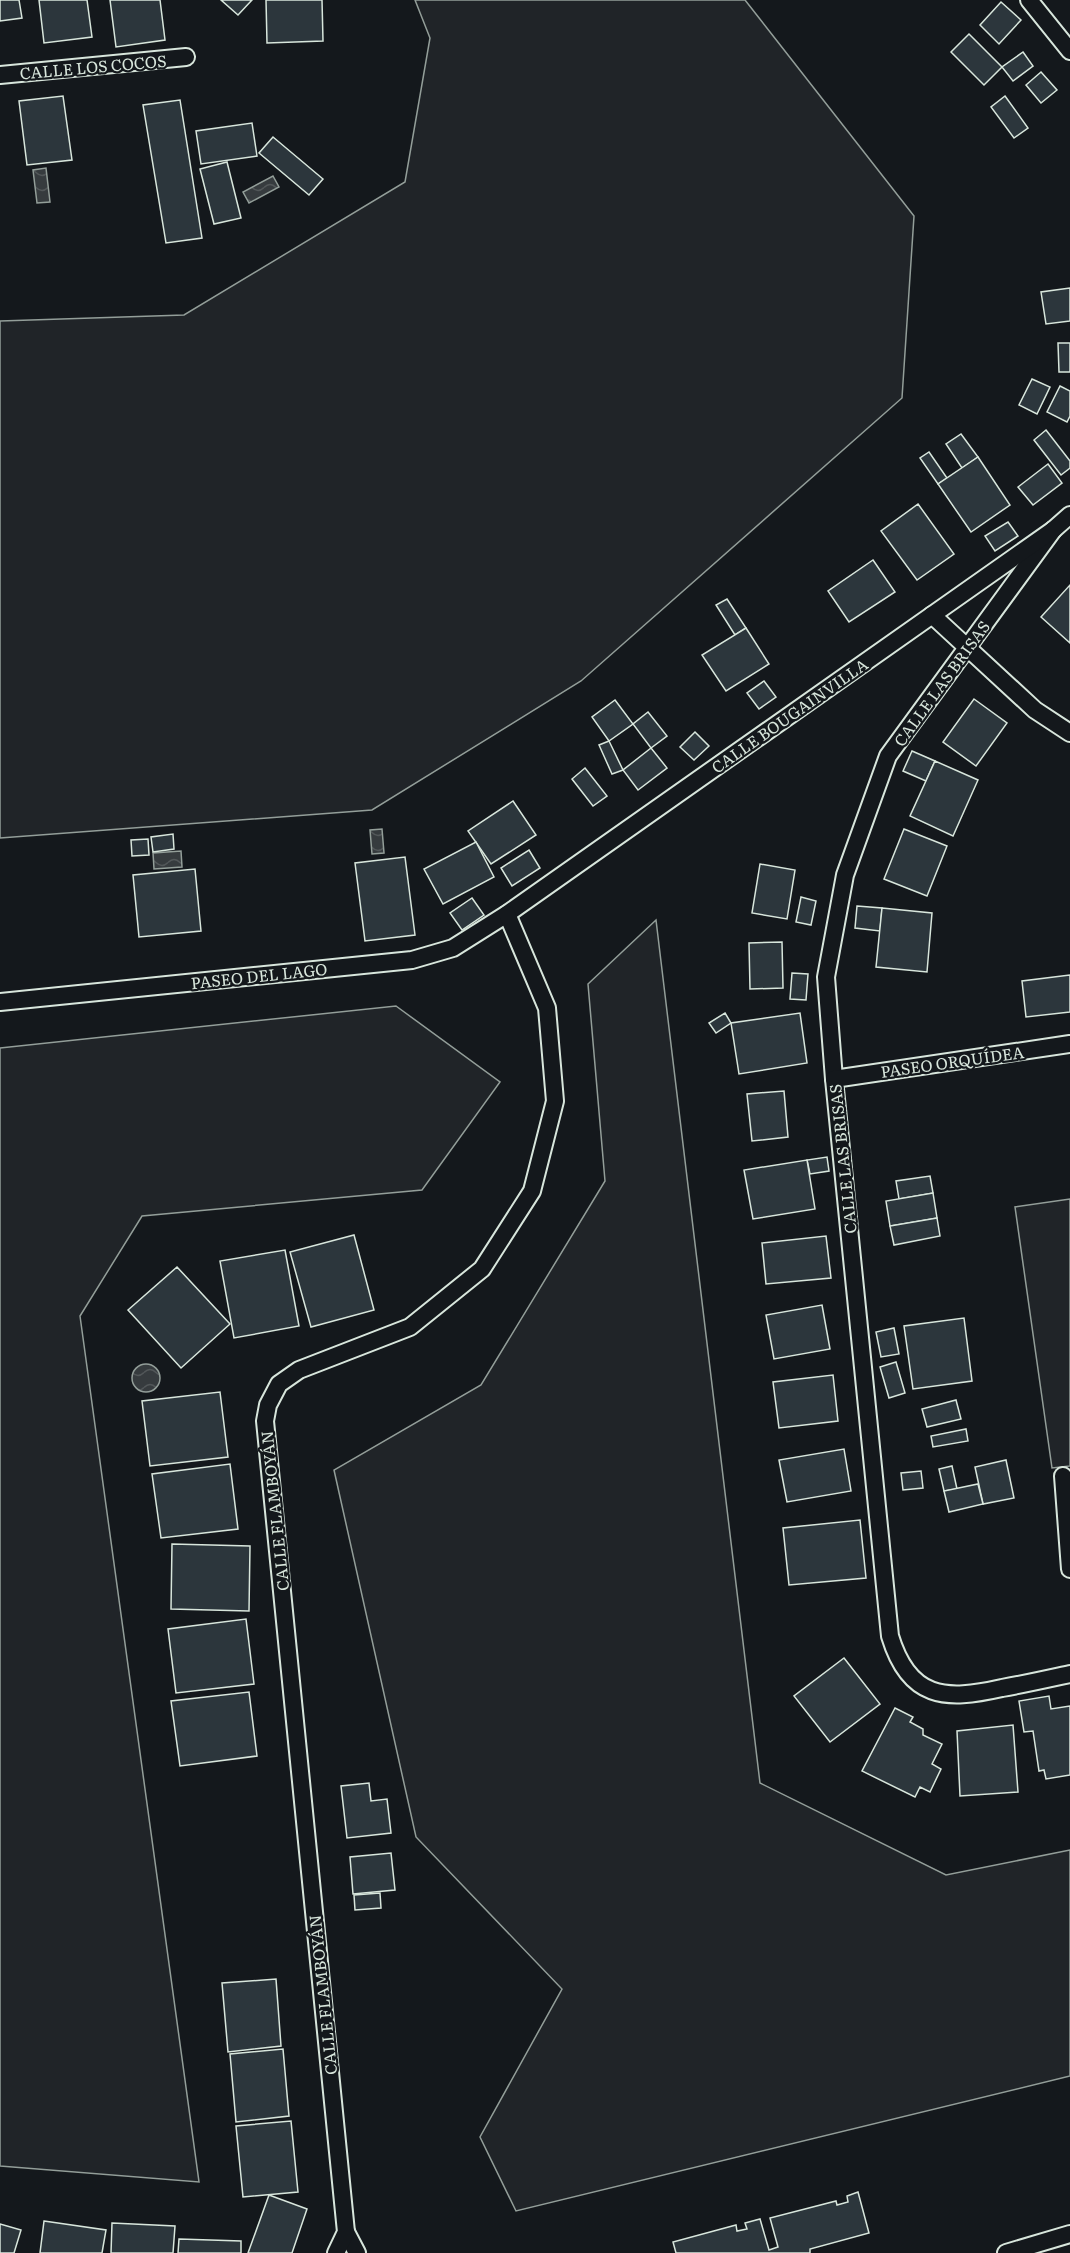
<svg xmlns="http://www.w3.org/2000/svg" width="1070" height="2253" viewBox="0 0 1070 2253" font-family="Literata,serif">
  <defs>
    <pattern id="water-waves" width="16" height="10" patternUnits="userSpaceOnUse" patternTransform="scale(1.5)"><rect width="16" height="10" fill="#363b3e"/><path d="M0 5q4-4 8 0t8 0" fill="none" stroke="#525759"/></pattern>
  </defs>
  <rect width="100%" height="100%" fill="#14181c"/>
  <!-- green -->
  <g fill="#202428" stroke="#939e99" stroke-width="1.5">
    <polygon points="415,0 745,0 914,216 902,398 581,681 372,810 0,838 0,321 184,315 405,182 430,38"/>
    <polygon points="656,920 760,1783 946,1875 1070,1850 1070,2076 516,2211 480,2137 562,1989 416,1837 334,1470 481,1385 605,1181 588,984"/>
    <polygon points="396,1006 500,1082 422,1190 142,1216 80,1316 199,2182 0,2166 0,1048"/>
    <polygon points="1070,1199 1070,1466 1052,1468 1015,1207"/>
  </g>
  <!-- water -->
  <g fill="url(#water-waves)" stroke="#939e99" stroke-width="1.5">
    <polygon points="46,168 50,202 37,203 33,170"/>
    <polygon points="273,176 279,187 249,203 243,192"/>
    <polygon points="382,829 384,853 372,854 370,830"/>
    <polygon points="181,851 182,867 154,869 153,853"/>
    <circle cx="146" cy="1378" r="14"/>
  </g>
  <!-- building -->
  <g fill="#2c363c" stroke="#d8e6dc" stroke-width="1.5">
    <polygon points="0,0 19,0 22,18 0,21"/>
    <polygon points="39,0 87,0 92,37 44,43"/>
    <polygon points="110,0 160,0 165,40 116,47"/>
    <polygon points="221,0 252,0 238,15"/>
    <polygon points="266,0 322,0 323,41 267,43"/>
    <polygon points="1001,2 1021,20 999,44 980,25"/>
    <polygon points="969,34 1002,67 984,85 951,52"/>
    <polygon points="1023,52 1033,66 1013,81 1002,67"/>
    <polygon points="1041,72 1057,90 1041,103 1026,85"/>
    <polygon points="63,96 72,160 27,165 19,101"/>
    <polygon points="1005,96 1028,128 1014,138 991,107"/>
    <polygon points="180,100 202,238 166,243 143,105"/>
    <polygon points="252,123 257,156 201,164 196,131"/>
    <polygon points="273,137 323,179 309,195 259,153"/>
    <polygon points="227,162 241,218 214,224 200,169"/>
    <polygon points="1070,288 1070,321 1046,324 1041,292"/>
    <polygon points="1058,343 1070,343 1070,372 1059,372"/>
    <polygon points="1032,379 1050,387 1037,414 1019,405"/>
    <polygon points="1060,386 1070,391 1070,416 1067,422 1047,412"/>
    <polygon points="1046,430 1070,461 1070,468 1061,475 1034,440"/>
    <polygon points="961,434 978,457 962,468 946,444"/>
    <polygon points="929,452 947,478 938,484 920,458"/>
    <polygon points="978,457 1010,505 971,532 938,484"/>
    <polygon points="1048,464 1062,483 1033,505 1018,487"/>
    <polygon points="918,504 954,554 917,580 881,531"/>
    <polygon points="1008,522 1018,536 995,551 985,536"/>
    <polygon points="873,560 895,592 849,622 828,591"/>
    <polygon points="1070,585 1070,643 1041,617"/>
    <polygon points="727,599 746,628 735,635 716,605"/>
    <polygon points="746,628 769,664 726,691 702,655"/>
    <polygon points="764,681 776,697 759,709 747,693"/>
    <polygon points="974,699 1007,723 976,766 943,742"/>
    <polygon points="615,700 633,724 609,741 592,717"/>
    <polygon points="648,712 667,736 651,748 633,724"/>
    <polygon points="695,732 709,746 694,760 680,747"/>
    <polygon points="609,741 623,770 612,774 599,745"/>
    <polygon points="651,748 667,768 638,790 623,770"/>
    <polygon points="912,751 935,761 926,781 903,771"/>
    <polygon points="935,761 978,780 953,836 910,816"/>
    <polygon points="585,768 607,796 593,806 572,779"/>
    <polygon points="513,801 536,835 491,864 468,831"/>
    <polygon points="904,829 947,846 927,896 884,879"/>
    <polygon points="173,834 174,849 153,852 151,837"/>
    <polygon points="148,839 149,855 132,856 131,840"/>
    <polygon points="476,842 494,877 443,904 424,869"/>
    <polygon points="529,850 540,868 512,886 501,868"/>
    <polygon points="405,857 415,935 365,941 355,863"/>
    <polygon points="760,864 795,870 787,919 752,913"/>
    <polygon points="195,869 201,931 139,937 133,875"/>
    <polygon points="801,897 816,901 811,925 796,922"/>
    <polygon points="472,898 484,915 462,930 450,913"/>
    <polygon points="857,906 882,908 880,931 855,928"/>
    <polygon points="882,908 932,913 927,972 876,967"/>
    <polygon points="782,942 783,988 750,989 749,943"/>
    <polygon points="792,973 808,974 806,1000 790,999"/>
    <polygon points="1070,975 1070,1012 1026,1017 1022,981"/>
    <polygon points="725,1013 731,1023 716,1033 709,1023"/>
    <polygon points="800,1013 807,1063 739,1074 731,1023"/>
    <polygon points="784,1091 788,1137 752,1141 747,1094"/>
    <polygon points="827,1157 829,1171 810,1174 807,1160"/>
    <polygon points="807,1160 815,1209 753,1219 744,1170"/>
    <polygon points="930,1176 933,1193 899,1199 896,1181"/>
    <polygon points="933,1193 937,1218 890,1226 886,1201"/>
    <polygon points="937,1218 940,1236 894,1245 890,1226"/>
    <polygon points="354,1235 374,1310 311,1327 290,1252"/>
    <polygon points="826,1236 831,1278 766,1284 762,1243"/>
    <polygon points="285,1250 299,1326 234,1338 220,1261"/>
    <polygon points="177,1267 230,1324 181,1368 128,1310"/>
    <polygon points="822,1305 830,1349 774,1359 766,1315"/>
    <polygon points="964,1318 972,1381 913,1389 904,1326"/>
    <polygon points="894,1328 899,1354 881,1357 876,1332"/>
    <polygon points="896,1362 905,1393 889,1398 880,1367"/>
    <polygon points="833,1375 838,1421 779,1428 773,1382"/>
    <polygon points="220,1392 228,1457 150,1466 142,1401"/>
    <polygon points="956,1400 961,1419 927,1427 922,1409"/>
    <polygon points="966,1429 968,1441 933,1447 931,1436"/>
    <polygon points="844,1449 851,1491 787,1502 779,1460"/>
    <polygon points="1006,1460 1014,1498 983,1504 975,1467"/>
    <polygon points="230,1464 238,1529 161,1538 152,1474"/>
    <polygon points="952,1466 957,1489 944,1491 939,1469"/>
    <polygon points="921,1471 923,1488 903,1490 901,1473"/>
    <polygon points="978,1484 983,1504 949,1512 944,1491"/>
    <polygon points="860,1520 866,1578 789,1585 783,1528"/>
    <polygon points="172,1544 250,1546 249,1611 171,1609"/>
    <polygon points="246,1619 254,1684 176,1693 168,1629"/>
    <polygon points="844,1658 880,1704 830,1742 794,1696"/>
    <polygon points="249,1692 257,1756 180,1766 171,1701"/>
    <polygon points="1049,1696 1051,1709 1070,1706 1070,1775 1046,1779 1044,1770 1039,1771 1033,1731 1024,1732 1019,1701"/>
    <polygon points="895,1708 913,1717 910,1722 923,1729 923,1735 942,1744 932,1764 941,1769 930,1792 920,1787 915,1797 862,1771"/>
    <polygon points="1013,1725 1018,1792 960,1796 957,1731"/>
    <polygon points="369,1783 371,1801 387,1799 391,1833 347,1838 341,1786"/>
    <polygon points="391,1853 395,1890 353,1894 350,1857"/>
    <polygon points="380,1893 381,1908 355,1910 354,1895"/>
    <polygon points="276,1979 281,2046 228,2052 222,1983"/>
    <polygon points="283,2049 289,2116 236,2122 230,2054"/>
    <polygon points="291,2121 298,2192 243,2197 236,2126"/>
    <polygon points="858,2192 869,2233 810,2249 810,2253 676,2253 673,2242 736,2225 737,2231 747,2229 745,2223 760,2219 769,2250 778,2247 770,2218 836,2201 837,2205 848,2202 847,2196"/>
    <polygon points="269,2195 307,2209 292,2253 248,2253"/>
    <polygon points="44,2221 106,2230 102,2253 40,2253"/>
    <polygon points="112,2223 175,2226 173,2253 111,2253"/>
    <polygon points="0,2224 21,2230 14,2253 0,2253"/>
    <polygon points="179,2239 241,2241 241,2253 178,2253"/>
  </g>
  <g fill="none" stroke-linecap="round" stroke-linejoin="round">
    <!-- minor casing -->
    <g stroke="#d8e6dc" stroke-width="20">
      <g id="minor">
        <polyline points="1029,0 1070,51"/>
        <polyline points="0,75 186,57"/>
        <path d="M 1053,530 L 888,756 L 845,875 L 826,977 L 834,1079 L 890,1636 C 909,1699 945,1701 1002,1688 C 1025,1684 1047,1679 1070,1674"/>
        <polyline points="932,615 1035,710 1070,733"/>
        <polyline points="0,1002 412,960 453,948 507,914 1053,530 1070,515"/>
        <polyline points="834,1079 1070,1044"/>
        <polyline points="1063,1476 1070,1569"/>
        <polyline points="346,2232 357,2253"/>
        <polyline points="336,2253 346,2232 265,1421 268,1405 279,1384 299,1370 410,1327 482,1269 532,1191 555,1101 547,1008 507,914"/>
        <polyline points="1006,2253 1070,2234"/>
      </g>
    </g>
    <!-- minor -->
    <use href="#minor" stroke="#14181c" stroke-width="16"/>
  </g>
  <g text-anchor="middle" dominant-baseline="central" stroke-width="4.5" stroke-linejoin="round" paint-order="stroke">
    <!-- street labels -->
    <g font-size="16" fill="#d8e6dc" stroke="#14181c">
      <text transform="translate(93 66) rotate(-5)">CALLE LOS COCOS</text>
      <text transform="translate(941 683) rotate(-54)">CALLE LAS BRISAS</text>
      <text transform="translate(789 715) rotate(-35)">CALLE BOUGAINVILLA</text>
      <text transform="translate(259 975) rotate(-6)">PASEO DEL LAGO</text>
      <text transform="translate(952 1061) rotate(-8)">PASEO ORQUÍDEA</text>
      <text transform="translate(842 1159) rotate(-96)">CALLE LAS BRISAS</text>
      <text transform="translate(274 1511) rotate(-96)">CALLE FLAMBOYÁN</text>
      <text transform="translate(322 1995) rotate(-96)">CALLE FLAMBOYÁN</text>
    </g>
  </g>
</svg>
